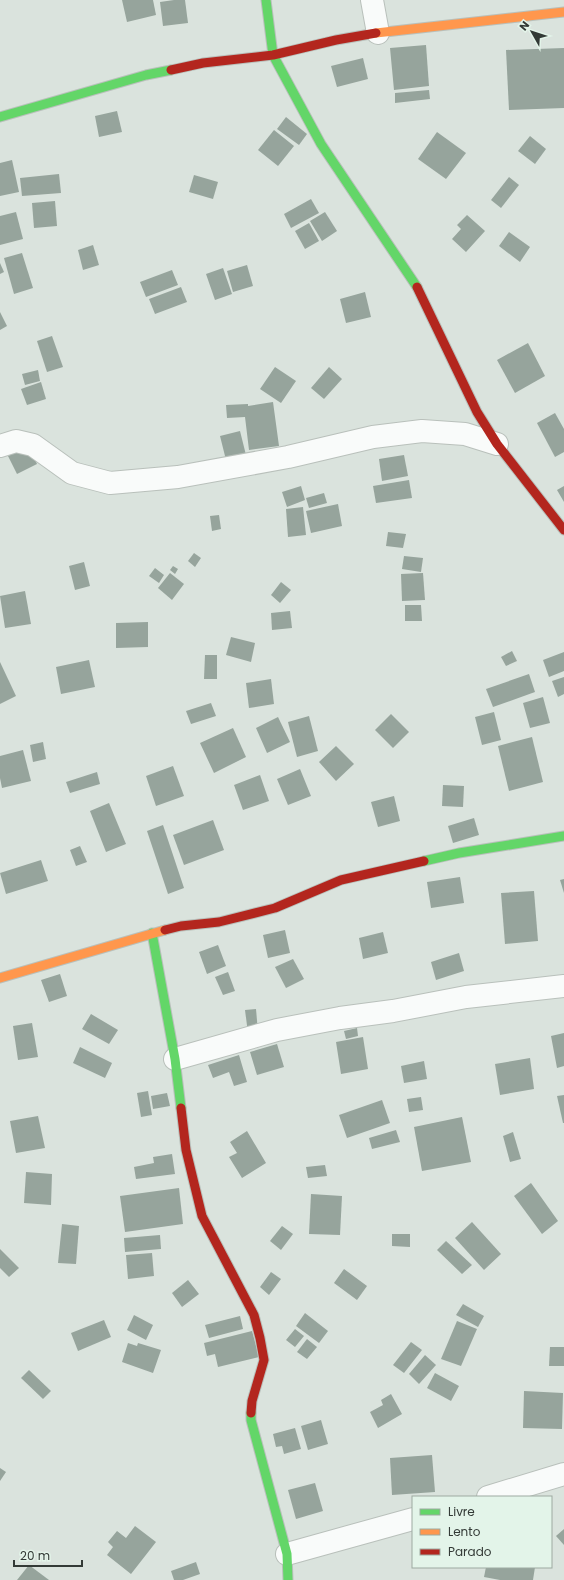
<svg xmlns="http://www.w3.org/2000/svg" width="564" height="1580" viewBox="0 0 564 1580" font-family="Poppins,sans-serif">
  <rect width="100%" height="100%" fill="#dae3dd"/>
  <!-- building -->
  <g fill="#96a49c">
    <polygon points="122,0 153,0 156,15 127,22"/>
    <polygon points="174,0 185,0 188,23 163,26 160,2"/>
    <polygon points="426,45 429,86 394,90 390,48"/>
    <polygon points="564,48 564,108 509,110 506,50"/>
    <polygon points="363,58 368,79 337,87 331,66"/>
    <polygon points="429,90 430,99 395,103 395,93"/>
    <polygon points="117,111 122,132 99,137 95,116"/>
    <polygon points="286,117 307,134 299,145 277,129"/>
    <polygon points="274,130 294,146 278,166 258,150"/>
    <polygon points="437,132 466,153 446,179 418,159"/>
    <polygon points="530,136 546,149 535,164 518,151"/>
    <polygon points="12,160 19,192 0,196 0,163"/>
    <polygon points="59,174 61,193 22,196 20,178"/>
    <polygon points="194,175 218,182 213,199 189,192"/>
    <polygon points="509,177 519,185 501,208 491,200"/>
    <polygon points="311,199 319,213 291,228 284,214"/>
    <polygon points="55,201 57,226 34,228 32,203"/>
    <polygon points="16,212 23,239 0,245 0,216"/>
    <polygon points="325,212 337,231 322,241 310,221"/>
    <polygon points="467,215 485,231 466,252 452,239 461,229 457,225"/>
    <polygon points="309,223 319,241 305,249 295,231"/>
    <polygon points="509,232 530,247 520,262 499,246"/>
    <polygon points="93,245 99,265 83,270 78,250"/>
    <polygon points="22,253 33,288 14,294 4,258"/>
    <polygon points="0,263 4,272 0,274"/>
    <polygon points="247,265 253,286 233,292 227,271"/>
    <polygon points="223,268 232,294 215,300 206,274"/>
    <polygon points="172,270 178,285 146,297 140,282"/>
    <polygon points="181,287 187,302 155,314 149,299"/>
    <polygon points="365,292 371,317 346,323 340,299"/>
    <polygon points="0,312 7,326 0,330"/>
    <polygon points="52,336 63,367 47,372 37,341"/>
    <polygon points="528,343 545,376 515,393 497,360"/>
    <polygon points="275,367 296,381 281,403 260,389"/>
    <polygon points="329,367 342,379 324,399 311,388"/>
    <polygon points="38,370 40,381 25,385 22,374"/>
    <polygon points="41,382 46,399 27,405 21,389"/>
    <polygon points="273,402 279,446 249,450 245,417 227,418 226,405 248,404 248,406"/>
    <polygon points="555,413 564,429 564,452 555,457 537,423"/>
    <polygon points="240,431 246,455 226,460 220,436"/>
    <polygon points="29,446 37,464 17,474 8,456"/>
    <polygon points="404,455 408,476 382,481 379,459"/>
    <polygon points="409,480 412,498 376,503 373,486"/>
    <polygon points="301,486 305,500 287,507 282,492"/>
    <polygon points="564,486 564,502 557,490"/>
    <polygon points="324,493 327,503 309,508 306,498"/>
    <polygon points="338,504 342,526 311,533 306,511"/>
    <polygon points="303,507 306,535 288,537 286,509"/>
    <polygon points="219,515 221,529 212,531 210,516"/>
    <polygon points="388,532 406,534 403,548 386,546"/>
    <polygon points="194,553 201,558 195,567 188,561"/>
    <polygon points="404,556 423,558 421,572 402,569"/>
    <polygon points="84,562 90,586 75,590 69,566"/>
    <polygon points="173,566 178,569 175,574 170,570"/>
    <polygon points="155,568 164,575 159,583 149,576"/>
    <polygon points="170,573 184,584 172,600 158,588"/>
    <polygon points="423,573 425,600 402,601 401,574"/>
    <polygon points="281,582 291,590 280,603 271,595"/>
    <polygon points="25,591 31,624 5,628 0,596"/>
    <polygon points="405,605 421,605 422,621 405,621"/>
    <polygon points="290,611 292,628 272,630 271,613"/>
    <polygon points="148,622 148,647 116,648 116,623"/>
    <polygon points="231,637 255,643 251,662 226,655"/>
    <polygon points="512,651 517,661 506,666 501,657"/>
    <polygon points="564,652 564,671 549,677 543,660"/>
    <polygon points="205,655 217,655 217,679 204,679"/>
    <polygon points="89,660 95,687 61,694 56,667"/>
    <polygon points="0,662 16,696 0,704"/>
    <polygon points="529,674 535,692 493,707 486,689"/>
    <polygon points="564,677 564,694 558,697 552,681"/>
    <polygon points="271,679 274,704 249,708 246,683"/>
    <polygon points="543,697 550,723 530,728 523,703"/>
    <polygon points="211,703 216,716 191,724 186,711"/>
    <polygon points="494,712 501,740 482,745 475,717"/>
    <polygon points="391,714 409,732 393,748 375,730"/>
    <polygon points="309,716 318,751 297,757 288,722"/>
    <polygon points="278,717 290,742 267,753 256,728"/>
    <polygon points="233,728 246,757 214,773 200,743"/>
    <polygon points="532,737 543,782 509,791 498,746"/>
    <polygon points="43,742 46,759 33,762 30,745"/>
    <polygon points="336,746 354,764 336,781 319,762"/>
    <polygon points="23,750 31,781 2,788 0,778 0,756"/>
    <polygon points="173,766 184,796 156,806 146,776"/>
    <polygon points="300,769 311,796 288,805 277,779"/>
    <polygon points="97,772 100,784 70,793 66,782"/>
    <polygon points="260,775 269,801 243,810 234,785"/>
    <polygon points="443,785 464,786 463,807 442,806"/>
    <polygon points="394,796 400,821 378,827 371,802"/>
    <polygon points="109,803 126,844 106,852 90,811"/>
    <polygon points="474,818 479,835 453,843 448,826"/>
    <polygon points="213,820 224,850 184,865 173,835"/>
    <polygon points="163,825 184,888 168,894 147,831"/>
    <polygon points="80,846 87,862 76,866 70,850"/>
    <polygon points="41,860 48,881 6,894 0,873"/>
    <polygon points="460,877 464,903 431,908 427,882"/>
    <polygon points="564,879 564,893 560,880"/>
    <polygon points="534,891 538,941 505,944 501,893"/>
    <polygon points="285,930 290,953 268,958 263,935"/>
    <polygon points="383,932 388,953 363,959 359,938"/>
    <polygon points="218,945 226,966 207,974 199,952"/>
    <polygon points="459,953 464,971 436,980 431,962"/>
    <polygon points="293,959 304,979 286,988 275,967"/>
    <polygon points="228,972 235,991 223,995 215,977"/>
    <polygon points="60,974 67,996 49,1002 41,980"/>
    <polygon points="256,1009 258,1032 248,1033 245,1010"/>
    <polygon points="91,1014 118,1030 109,1044 82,1029"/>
    <polygon points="32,1023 38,1057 18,1060 13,1026"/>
    <polygon points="357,1028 358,1036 346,1039 344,1031"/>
    <polygon points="564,1033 564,1066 557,1068 551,1036"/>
    <polygon points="363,1037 368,1069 341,1074 336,1042"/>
    <polygon points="277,1044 284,1067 257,1075 250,1052"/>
    <polygon points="80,1047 112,1063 105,1078 73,1063"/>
    <polygon points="239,1055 247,1082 234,1086 229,1072 213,1078 208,1065"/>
    <polygon points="530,1058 534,1089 500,1095 495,1064"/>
    <polygon points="424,1061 427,1079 404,1083 401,1066"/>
    <polygon points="148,1091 152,1115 141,1117 137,1093"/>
    <polygon points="167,1093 170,1106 153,1109 151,1096"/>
    <polygon points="564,1095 564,1123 563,1123 557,1096"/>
    <polygon points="421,1097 423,1110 409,1112 407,1099"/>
    <polygon points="382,1100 390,1123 347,1138 339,1115"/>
    <polygon points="38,1116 45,1148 16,1153 10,1121"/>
    <polygon points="462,1117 471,1162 422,1171 414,1127"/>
    <polygon points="396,1130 400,1142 372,1149 369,1138"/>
    <polygon points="247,1131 266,1163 242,1178 229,1157 237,1153 230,1142"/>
    <polygon points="513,1132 521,1159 510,1162 503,1136"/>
    <polygon points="172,1154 175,1174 136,1179 134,1167 154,1163 153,1157"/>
    <polygon points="325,1165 327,1176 308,1178 306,1167"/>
    <polygon points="26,1172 52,1174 51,1205 24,1203"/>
    <polygon points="531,1183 558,1221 542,1234 514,1196"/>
    <polygon points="179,1188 183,1224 125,1232 120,1196"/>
    <polygon points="311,1194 342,1196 340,1235 309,1234"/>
    <polygon points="472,1222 501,1254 484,1270 455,1238"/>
    <polygon points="62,1224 79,1226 76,1264 58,1263"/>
    <polygon points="282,1226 293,1234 281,1250 270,1241"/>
    <polygon points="392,1234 410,1234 410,1247 392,1246"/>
    <polygon points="160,1235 161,1249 125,1252 124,1238"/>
    <polygon points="446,1241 472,1265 462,1274 437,1250"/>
    <polygon points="0,1249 19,1268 9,1277 0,1268"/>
    <polygon points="152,1253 154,1276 128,1279 126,1255"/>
    <polygon points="344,1269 367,1286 357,1300 334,1283"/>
    <polygon points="271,1272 281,1279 269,1295 260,1287"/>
    <polygon points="188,1280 199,1294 182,1307 172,1293"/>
    <polygon points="463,1304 484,1316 478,1327 456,1315"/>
    <polygon points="305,1313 328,1331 319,1343 296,1326"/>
    <polygon points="134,1315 153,1325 146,1340 127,1330"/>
    <polygon points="240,1316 243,1329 209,1338 205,1325"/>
    <polygon points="104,1320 111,1337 78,1351 71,1333"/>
    <polygon points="457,1321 477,1329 461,1366 441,1359"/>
    <polygon points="295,1329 304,1336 295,1347 286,1340"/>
    <polygon points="252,1331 259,1357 218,1367 215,1354 207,1356 204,1343"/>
    <polygon points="307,1339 317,1347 307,1359 297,1352"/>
    <polygon points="411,1342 422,1350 404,1373 393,1365"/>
    <polygon points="128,1343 137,1346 138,1343 161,1350 153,1373 122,1362"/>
    <polygon points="550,1347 564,1347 564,1366 549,1366"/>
    <polygon points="425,1355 436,1365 419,1384 409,1374"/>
    <polygon points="29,1370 51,1391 43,1399 21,1378"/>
    <polygon points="435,1373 459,1386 451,1401 427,1388"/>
    <polygon points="524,1391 563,1393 562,1429 523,1428"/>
    <polygon points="391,1394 402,1414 378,1428 370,1412 383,1405 381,1400"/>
    <polygon points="321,1420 328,1444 308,1450 301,1426"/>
    <polygon points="295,1428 301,1449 284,1454 282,1446 276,1447 273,1434"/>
    <polygon points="432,1455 435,1492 392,1495 390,1458"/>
    <polygon points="0,1468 6,1472 0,1481"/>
    <polygon points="315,1483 323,1511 296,1519 288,1490"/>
    <polygon points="135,1526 156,1542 131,1574 107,1555 113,1547 108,1542 117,1531 126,1538"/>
    <polygon points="564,1529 564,1545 556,1536"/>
    <polygon points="196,1562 200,1574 183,1580 174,1580 171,1571"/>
    <polygon points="29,1565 49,1580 17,1580"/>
    <polygon points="486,1567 535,1567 533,1580 500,1580 484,1577"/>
  </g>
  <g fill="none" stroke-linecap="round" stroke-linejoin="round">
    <!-- street casing -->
    <g stroke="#b9c0bb" stroke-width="24">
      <g id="street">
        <polyline points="372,0 378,33"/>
        <polyline points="0,446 16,441 33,445 72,473 110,483 178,477 288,457 373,437 422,431 465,434 497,444"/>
        <polyline points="175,1059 277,1030 340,1018 393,1011 466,997 564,986"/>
        <polyline points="488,1497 564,1474"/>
        <polyline points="287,1554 413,1519"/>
      </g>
    </g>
    <!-- fast casing -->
    <g stroke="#b9c0bb" stroke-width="11">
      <g id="fast">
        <polyline points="266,0 273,55 321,144 417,287"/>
        <polyline points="0,117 146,75 171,70"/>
        <polyline points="424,861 459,853 564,836"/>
        <polyline points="152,933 175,1059 181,1108"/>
        <polyline points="251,1413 251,1420 287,1554 288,1580"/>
      </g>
    </g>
    <!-- slow casing -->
    <g stroke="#b9c0bb" stroke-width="11">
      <g id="slow">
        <polyline points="376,33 564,12"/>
        <polyline points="0,978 165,930"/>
      </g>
    </g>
    <!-- jam casing -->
    <g stroke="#b9c0bb" stroke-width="11">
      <g id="jam">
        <polyline points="171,70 203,63 273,55 336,40 376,33"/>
        <polyline points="417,287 477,412 497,444 564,530"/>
        <polyline points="165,930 181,926 219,922 275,908 341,880 424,861"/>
        <polyline points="181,1108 186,1150 202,1216 254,1315 260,1338 264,1360 252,1401 251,1413"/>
      </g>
    </g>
    <!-- street -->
    <use href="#street" stroke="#f9fbfa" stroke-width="22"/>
    <!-- fast -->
    <use href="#fast" stroke="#63d668" stroke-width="9"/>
    <!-- slow -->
    <use href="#slow" stroke="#ff974d" stroke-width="9"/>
    <!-- jam -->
    <use href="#jam" stroke="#b3261e" stroke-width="9"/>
  </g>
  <!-- legend -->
  <rect x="412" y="1496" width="140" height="72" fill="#e3f4e9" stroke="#9daaa1"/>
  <rect x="420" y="1509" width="20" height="6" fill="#63d668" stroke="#9daaa1"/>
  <text x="448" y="1516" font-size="12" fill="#333a36">Livre</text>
  <rect x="420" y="1529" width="20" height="6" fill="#ff974d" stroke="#9daaa1"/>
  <text x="448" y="1536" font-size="12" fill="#333a36">Lento</text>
  <rect x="420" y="1549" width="20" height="6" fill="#b3261e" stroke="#9daaa1"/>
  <text x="448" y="1556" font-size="12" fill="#333a36">Parado</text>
  <!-- north arrow -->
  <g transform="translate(532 32) rotate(309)" stroke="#e3f4e9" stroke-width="3" paint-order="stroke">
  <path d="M0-3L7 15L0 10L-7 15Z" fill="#333a36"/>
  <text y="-6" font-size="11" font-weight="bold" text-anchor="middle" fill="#333a36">N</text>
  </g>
  <!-- scale -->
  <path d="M14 1560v6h68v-6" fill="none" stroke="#333a36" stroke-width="2"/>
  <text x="20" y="1560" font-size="12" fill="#333a36" stroke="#e3f4e9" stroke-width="3" paint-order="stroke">20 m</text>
</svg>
